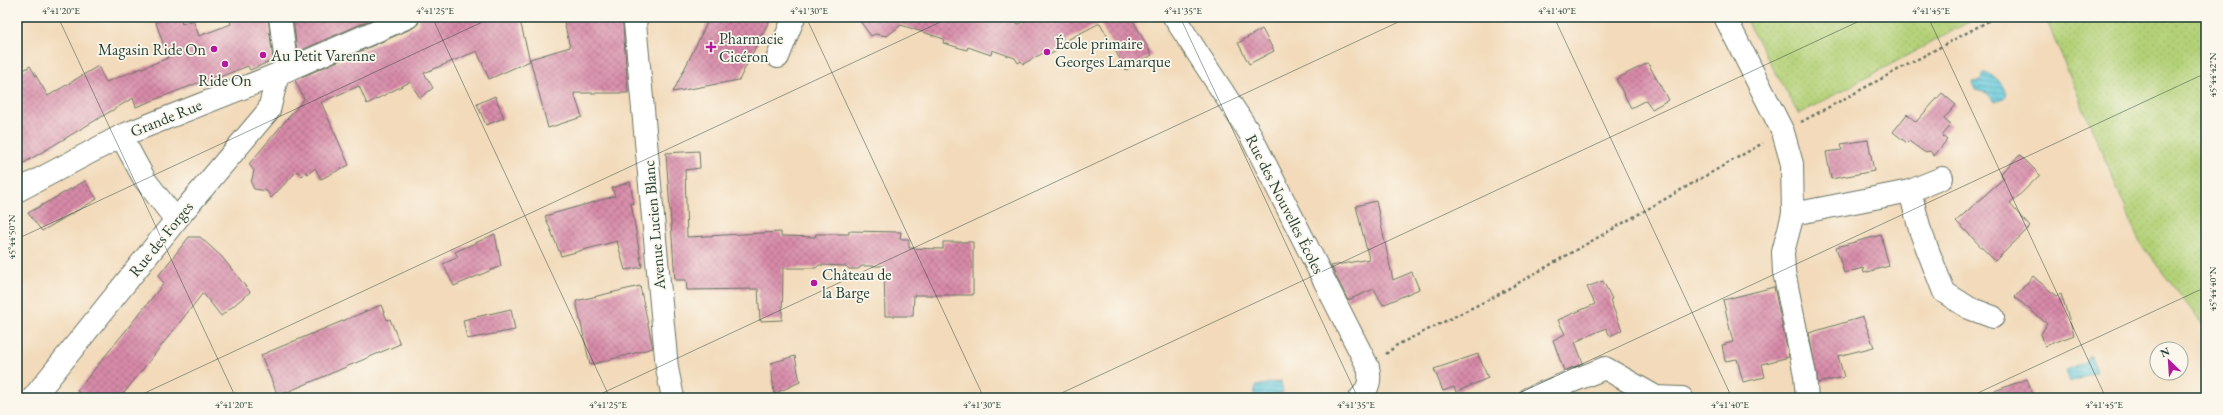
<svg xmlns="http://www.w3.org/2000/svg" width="2223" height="415" viewBox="0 0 2223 415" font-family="'EB Garamond',serif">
  <defs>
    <pattern id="grass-dots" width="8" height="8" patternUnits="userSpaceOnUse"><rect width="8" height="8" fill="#b3d177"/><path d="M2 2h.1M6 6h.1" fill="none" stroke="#9ab468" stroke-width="1.8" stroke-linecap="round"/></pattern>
    <pattern id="water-rules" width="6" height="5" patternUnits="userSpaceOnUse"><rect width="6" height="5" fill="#5fc7dc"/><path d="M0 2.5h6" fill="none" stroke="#4ea3b3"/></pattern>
    <pattern id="building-cross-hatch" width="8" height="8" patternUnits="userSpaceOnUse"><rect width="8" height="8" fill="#d88aa9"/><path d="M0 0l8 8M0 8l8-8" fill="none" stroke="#af728a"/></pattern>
  </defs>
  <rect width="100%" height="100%" fill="#fbf7ec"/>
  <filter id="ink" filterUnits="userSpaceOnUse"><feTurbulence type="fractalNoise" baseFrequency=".025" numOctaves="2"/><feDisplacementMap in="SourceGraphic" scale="8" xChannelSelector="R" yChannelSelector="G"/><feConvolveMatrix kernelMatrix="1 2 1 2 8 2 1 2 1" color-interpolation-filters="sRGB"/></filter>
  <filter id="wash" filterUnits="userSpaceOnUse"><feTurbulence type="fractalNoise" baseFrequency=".012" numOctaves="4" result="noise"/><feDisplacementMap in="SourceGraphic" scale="16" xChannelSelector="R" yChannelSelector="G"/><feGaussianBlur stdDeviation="0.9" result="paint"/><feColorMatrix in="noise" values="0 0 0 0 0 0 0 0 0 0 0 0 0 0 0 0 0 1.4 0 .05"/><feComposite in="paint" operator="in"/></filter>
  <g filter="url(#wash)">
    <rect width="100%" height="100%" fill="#f2daba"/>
    <!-- grass -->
    <g fill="url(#grass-dots)" stroke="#698756">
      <polygon points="1744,17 1978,17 1799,114"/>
      <polygon points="2052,17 2206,17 2206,329 2140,243 2047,21"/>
    </g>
    <!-- water -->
    <g fill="url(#water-rules)" stroke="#3f8288">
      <path d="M 1984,74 C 1996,73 2002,85 2007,94 L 2005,98 L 1994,101 L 1987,93 L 1975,90 L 1973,82 L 1980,81 Z"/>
      <polygon points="2091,355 2097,372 2070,382 2066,370 2086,362 2087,357"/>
      <polygon points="1281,381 1283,393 1261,398 1254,395 1256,386"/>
    </g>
    <g id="blocks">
      <!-- building -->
      <g fill="url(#building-cross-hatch)">
        <polygon points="154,17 180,17 182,24 193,20 199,36 231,24 229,17 268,17 273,60 250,70 248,66 217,78 216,76 136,107 133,98 17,167 17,74 30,66 48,96 98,66 106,82 168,58"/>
        <polygon points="293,17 377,17 297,52"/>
        <polygon points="420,17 519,17 530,61 489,79 477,51 424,73 433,88 420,98 410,82 367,104 359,86 321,102 349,165 321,179 315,168 308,174 306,172 302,176 297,171 271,198 267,191 254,189 251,183 254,171 249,164 304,99 295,80 413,28 418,24"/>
        <polygon points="563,17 624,17 623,24 628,93 574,93 582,117 548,128 530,59 570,47"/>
        <polygon points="710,17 771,17 739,80 673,92"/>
        <polygon points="857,17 996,17 1019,24 1032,17 1131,17 1152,55 1126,70 1100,23 1067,40 1069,44 1047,56 1045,52 1023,64 1021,61 1018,63 1015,58 992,50 991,55 968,47 967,50 943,43 944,39 901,25 887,36 875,34 871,36"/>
        <polygon points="1262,29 1274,51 1249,64 1238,43"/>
        <polygon points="1648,63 1668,100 1652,109 1646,100 1631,108 1616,79"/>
        <polygon points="1942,93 1956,105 1944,119 1951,125 1942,136 1947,140 1934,156 1930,151 1924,152 1909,141 1907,143 1893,132 1907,114 1916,122"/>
        <polygon points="495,96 504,118 486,125 477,104"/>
        <polygon points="1868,140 1874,171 1831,179 1826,152 1842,150 1841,144"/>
        <polygon points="699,151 700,168 685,170 687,237 781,232 781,236 815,237 816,234 849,234 849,231 901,232 900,239 909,239 909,248 943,249 943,242 973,242 973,295 914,295 913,316 885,316 884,266 862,266 858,269 849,269 846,266 819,265 816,268 783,268 782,320 760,321 758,289 687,290 686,280 675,280 666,153"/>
        <polygon points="2020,155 2040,175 2010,204 2030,227 1995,261 1956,221 2004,178 2000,174"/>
        <polygon points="85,181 97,199 42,231 28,213"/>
        <polygon points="630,182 634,204 631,203 642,267 625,270 617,241 561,256 545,216 615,196 612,188"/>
        <polygon points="1376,201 1393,280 1412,272 1419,289 1383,305 1374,289 1348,300 1331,266 1369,259 1356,206"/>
        <polygon points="495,234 501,266 454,286 443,264 458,257 455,252"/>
        <polygon points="1881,235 1889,266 1864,273 1863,268 1844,273 1836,247"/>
        <polygon points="189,237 200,237 222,257 250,292 221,316 203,293 120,398 86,398 77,391 164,283 158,276"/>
        <polygon points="2033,276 2056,296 2061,294 2074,335 2045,346 2041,334 2047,324 2015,297"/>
        <polygon points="1603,281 1612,299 1610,300 1622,330 1610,336 1606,328 1575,342 1583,363 1564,371 1553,340 1565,334 1558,320 1595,304 1587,287"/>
        <polygon points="640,286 653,348 590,365 576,301"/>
        <polygon points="1774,287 1789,357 1762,364 1765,377 1743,382 1737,359 1725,361 1722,345 1733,342 1723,300"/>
        <polygon points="381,305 387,320 390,319 400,344 278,396 261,355"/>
        <polygon points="511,309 515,330 467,339 463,320"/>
        <polygon points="1863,317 1874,347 1838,356 1844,377 1818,383 1809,333"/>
        <polygon points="1478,354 1488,378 1456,392 1454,387 1443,391 1434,369"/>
        <polygon points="795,356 800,382 774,394 771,363"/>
        <polygon points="2027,379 2034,398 1981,398 1981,396"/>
      </g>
    </g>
  </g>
  <g filter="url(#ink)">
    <use href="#blocks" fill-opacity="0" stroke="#697463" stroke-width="1"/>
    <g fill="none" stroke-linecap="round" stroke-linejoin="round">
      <!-- minor casing -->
      <g stroke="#697463" stroke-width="24">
        <g id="minor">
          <polyline points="280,17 287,70"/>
          <path d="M 1174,17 L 1249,132 L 1368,367 C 1371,380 1369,388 1360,398"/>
          <polyline points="1725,17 1783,132 1792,164 1793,214 1783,252 1784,272 1805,375 1807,398"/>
          <polyline points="778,57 794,17"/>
          <polyline points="121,136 145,180 176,220"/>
          <polyline points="17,191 121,136 278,74 408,17"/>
          <polyline points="1910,191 1920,230 1944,292 1969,308 1993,317"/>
          <polyline points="1793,214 1910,191 1942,178"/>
          <polyline points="33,398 176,220 269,110 278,74"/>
          <polyline points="1530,398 1605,368 1656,397 1682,398"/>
        </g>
      </g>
      <!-- major casing -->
      <g stroke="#697463" stroke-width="24">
        <polyline id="major" points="637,17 635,23 667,368 673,398"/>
      </g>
      <!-- path -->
      <g stroke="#697463" stroke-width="2.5" stroke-dasharray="3 3" stroke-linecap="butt">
        <polyline points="1801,122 1996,17"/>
        <polyline points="1386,354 1397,345 1492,298 1763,143"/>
      </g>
      <!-- minor -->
      <use href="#minor" stroke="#fff" stroke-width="22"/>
      <!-- major -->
      <use href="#major" stroke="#fff" stroke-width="22"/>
    </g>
  </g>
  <!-- ticks -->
  <path fill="none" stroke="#1f3d34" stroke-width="1" stroke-opacity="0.45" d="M 58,17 L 236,398M 432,17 L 610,398M 806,17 L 984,398M 1180,17 L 1358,398M 1554,17 L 1732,398M 1928,17 L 2106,398M 17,25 L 35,17M 17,239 L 493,17M 134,398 L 951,17M 592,398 L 1409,17M 1051,398 L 1868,17M 1509,398 L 2206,73M 1967,398 L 2206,287"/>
  <!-- markers -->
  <g fill="#b5179e" stroke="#fbf7ec" stroke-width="1.5">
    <path d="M709 41h4v4h4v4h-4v4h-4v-4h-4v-4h4z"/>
    <circle cx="214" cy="49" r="4"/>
    <circle cx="1047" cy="52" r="4"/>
    <circle cx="263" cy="55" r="4"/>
    <circle cx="225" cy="64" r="4"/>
    <circle cx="814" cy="283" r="4"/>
  </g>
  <g text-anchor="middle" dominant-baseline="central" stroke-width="3.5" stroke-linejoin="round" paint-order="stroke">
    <!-- poi labels -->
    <g font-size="16" fill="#1f3d34" stroke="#fbf7ec" text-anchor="start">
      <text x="719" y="38">Pharmacie<tspan x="719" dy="18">Cicéron</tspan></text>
      <text x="1055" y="43">École primaire<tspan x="1055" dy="18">Georges Lamarque</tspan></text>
      <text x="206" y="49" text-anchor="end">Magasin Ride On</text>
      <text x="271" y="55">Au Petit Varenne</text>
      <text x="225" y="80" text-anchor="middle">Ride On</text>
      <text x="822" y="274">Château de<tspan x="822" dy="18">la Barge</tspan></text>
    </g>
    <!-- street labels -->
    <g font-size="16" fill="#1f3d34" stroke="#fbf7ec">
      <text transform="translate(166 118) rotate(-22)">Grande Rue</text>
      <text transform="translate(1285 204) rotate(63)">Rue des Nouvelles Écoles</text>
      <text transform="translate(654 225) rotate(-95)">Avenue Lucien Blanc</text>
      <text transform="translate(161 239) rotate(-51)">Rue des Forges</text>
    </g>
  </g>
  <!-- margin -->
  <rect width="2223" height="415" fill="none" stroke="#fbf7ec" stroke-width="44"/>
  <!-- north arrow -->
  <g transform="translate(2169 361) rotate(335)"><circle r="19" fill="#fbf7ec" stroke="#a3ada2"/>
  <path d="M0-3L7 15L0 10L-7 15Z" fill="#b5179e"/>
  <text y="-6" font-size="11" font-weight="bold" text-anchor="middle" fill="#1f3d34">N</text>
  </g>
  <rect x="22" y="22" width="2179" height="371" fill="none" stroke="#1f3d34" stroke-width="1.5"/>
  <g font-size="10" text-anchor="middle" fill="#1f3d34">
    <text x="61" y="14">4°41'20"E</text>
    <text x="435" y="14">4°41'25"E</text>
    <text x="809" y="14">4°41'30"E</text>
    <text x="1183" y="14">4°41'35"E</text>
    <text x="1557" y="14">4°41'40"E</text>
    <text x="1931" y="14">4°41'45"E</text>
    <text transform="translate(2212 75) rotate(-90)" y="4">45°44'42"N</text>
    <text transform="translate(11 237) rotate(-90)" y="4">45°44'50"N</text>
    <text transform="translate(2212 289) rotate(-90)" y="4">45°44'40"N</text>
    <text x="234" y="408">4°41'20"E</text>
    <text x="608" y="408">4°41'25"E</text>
    <text x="982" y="408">4°41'30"E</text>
    <text x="1356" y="408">4°41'35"E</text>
    <text x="1730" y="408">4°41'40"E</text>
    <text x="2104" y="408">4°41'45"E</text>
  </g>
</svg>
